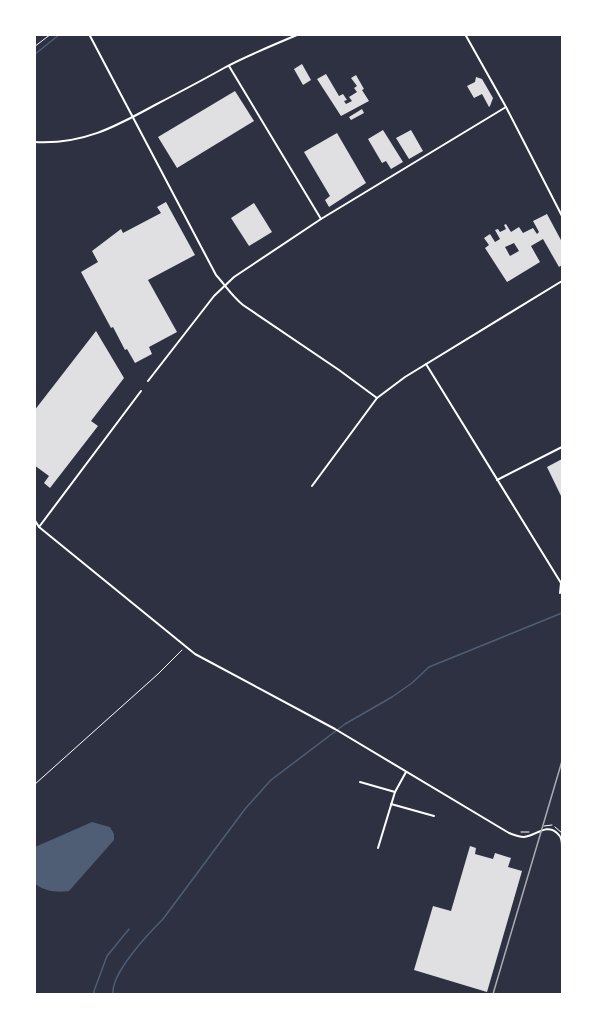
<svg xmlns="http://www.w3.org/2000/svg" width="597" height="1029" viewBox="0 0 597 1029" font-family="'Nunito Sans',sans-serif">
  <rect width="100%" height="100%" fill="#2d3142"/>
  <!-- water -->
  <path fill="#4f5d75" d="M 92,822 L 110,827 L 114,834 L 114,840 L 69,891 C 56,893 45,891 35,884 L 35,847 Z"/>
  <g fill="none" stroke-linecap="round" stroke-linejoin="round">
    <!-- stream -->
    <g stroke="#4f5d75" stroke-width="1.5">
      <polyline points="34,55 60,34"/>
      <polyline points="94,994 94,991 107,956 129,929"/>
      <path d="M 113,994 C 111,973 148,934 163,919 L 245,809 L 271,780 L 345,724 L 392,697 L 412,683 L 429,667 L 562,613"/>
    </g>
  </g>
  <!-- building -->
  <g fill="#e0e0e3" fill-rule="evenodd">
    <polygon points="302,64 311,80 303,85 294,69"/>
    <polygon points="326,74 339,96 343,94 347,100 344,101 346,104 352,101 349,97 357,92 354,88 357,86 351,78 356,75 364,89 362,90 369,101 341,116 317,79"/>
    <polygon points="476,77 482,79 493,98 490,106 489,107 482,94 474,98 467,86 475,82"/>
    <polygon points="235,91 254,121 177,168 158,137"/>
    <polygon points="362,109 364,113 351,120 349,117"/>
    <polygon points="383,130 403,162 391,169 386,161 382,163 368,139"/>
    <polygon points="411,130 423,151 409,159 396,138"/>
    <polygon points="337,133 366,183 329,207 325,200 330,196 304,152"/>
    <polygon points="166,202 195,255 148,280 177,332 149,347 152,354 135,363 127,349 125,350 113,327 111,328 81,272 98,262 92,251 121,229 123,233 161,213 157,207"/>
    <polygon points="254,203 272,232 249,246 231,218"/>
    <path d="M 547,214 L 562,242 L 562,265 L 559,267 L 543,239 L 531,246 L 540,262 L 507,282 L 485,248 L 489,245 L 484,238 L 490,234 L 495,242 L 500,239 L 495,230 L 498,229 L 500,232 L 506,229 L 504,225 L 506,224 L 511,232 L 519,227 L 523,233 L 533,228 L 537,234 L 539,232 L 533,221 ZM 514,243 L 519,251 L 510,256 L 505,247 Z"/>
    <polygon points="96,331 124,378 91,421 98,426 50,488 44,483 49,476 34,465 34,411"/>
    <polygon points="562,459 562,498 547,467"/>
    <polygon points="470,846 476,848 475,854 493,859 495,853 511,858 508,867 522,871 487,992 414,970 433,906 451,911"/>
  </g>
  <g fill="none" stroke-linecap="round" stroke-linejoin="round">
    <!-- path -->
    <g stroke="#fff" stroke-width="1">
      <polyline points="34,47 51,34"/>
      <polyline points="34,534 35,534"/>
      <polyline points="34,785 158,674 182,650"/>
      <polyline points="544,826 552,825"/>
      <polyline points="555,827 562,833"/>
      <polyline points="521,832 529,832"/>
    </g>
    <!-- minor -->
    <g stroke="#fff" stroke-width="2">
      <path d="M 89,34 L 216,275 C 226,286 231,295 243,305 L 339,370 L 377,398"/>
      <polyline points="465,34 506,107 562,216"/>
      <polyline points="229,66 321,219"/>
      <polyline points="426,364 561,583 560,593"/>
      <polyline points="148,381 214,296 234,277 321,219 506,107"/>
      <polyline points="497,480 562,447"/>
      <polyline points="312,486 377,398 405,377 562,281"/>
      <path d="M 34,519 L 39,527 L 195,654 L 335,729 L 509,833 C 514,835 519,837 524,837 C 536,836 546,823 557,833 C 562,837 562,842 562,847"/>
      <polyline points="39,527 141,391"/>
      <polyline points="360,782 395,792"/>
      <polyline points="391,804 434,816"/>
      <polyline points="378,848 395,792 406,772"/>
    </g>
    <!-- tertiary -->
    <path stroke="#fff" stroke-width="2" d="M 34,142 C 82,145 115,127 155,105 C 178,93 201,81 224,68 C 248,55 274,45 299,34"/>
    <!-- rail -->
    <polyline stroke="#abadb3" stroke-width="1.5" points="493,994 562,761"/>
  </g>
  <!-- border -->
  <rect width="597" height="1029" fill="none" stroke="#ffffff" stroke-width="72"/>
</svg>
